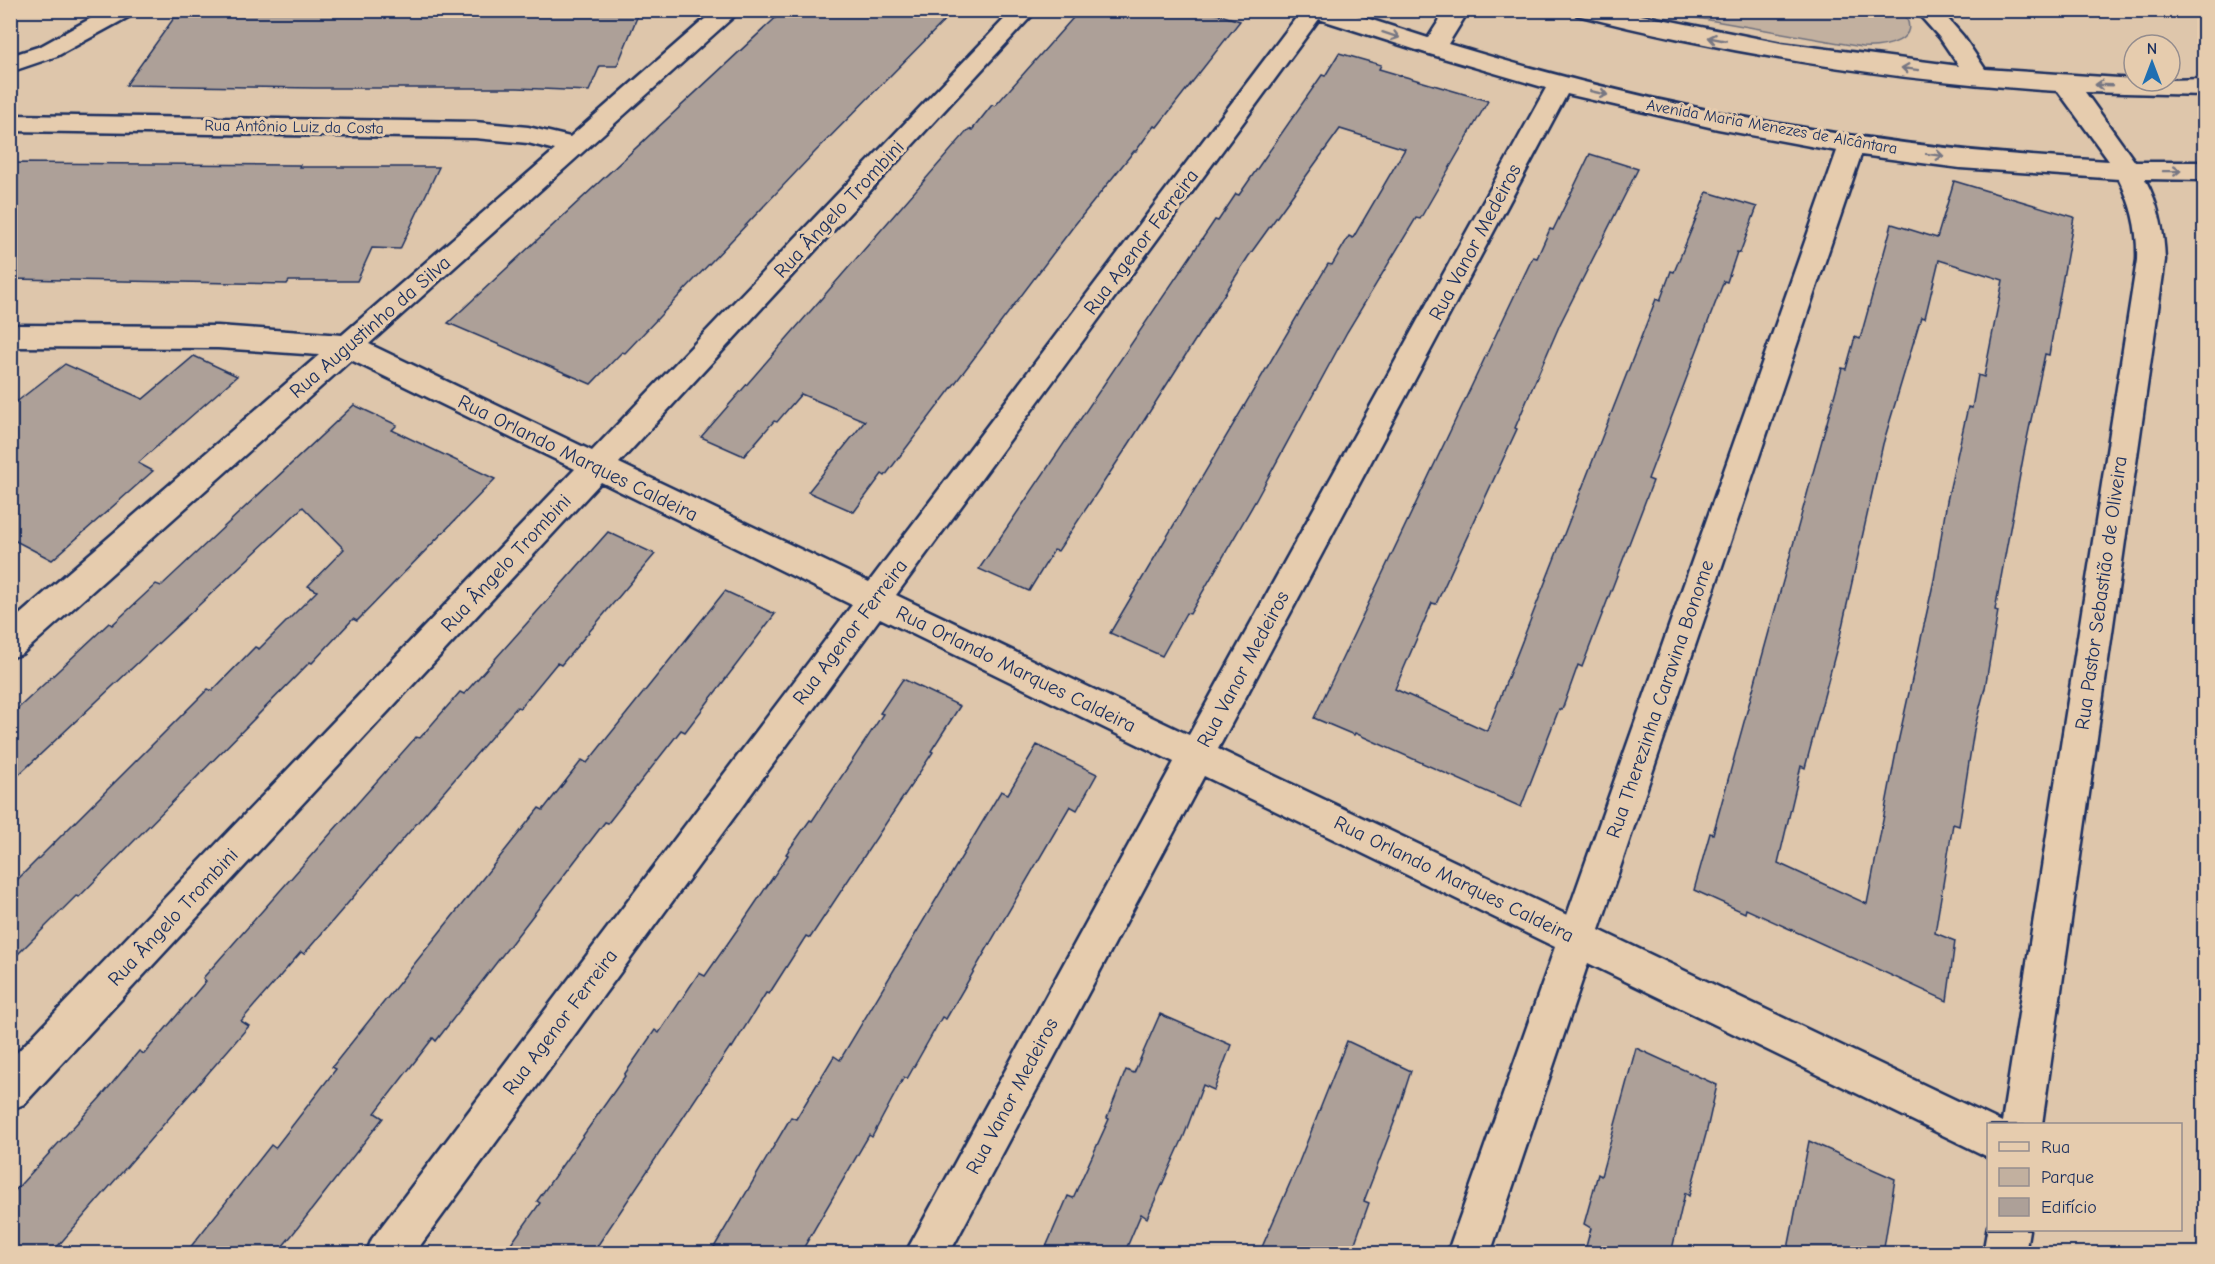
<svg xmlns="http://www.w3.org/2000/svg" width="2215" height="1264" viewBox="0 0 2215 1264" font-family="'Comic Neue',sans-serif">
  <rect width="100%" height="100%" fill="#dec6ab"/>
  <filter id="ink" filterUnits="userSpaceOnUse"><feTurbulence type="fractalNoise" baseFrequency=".0167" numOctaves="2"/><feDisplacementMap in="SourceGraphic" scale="12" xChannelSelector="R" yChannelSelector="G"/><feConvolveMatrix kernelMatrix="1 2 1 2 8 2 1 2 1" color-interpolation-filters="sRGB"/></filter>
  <g filter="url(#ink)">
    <!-- green -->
    <path fill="#c2b09f" stroke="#6e707e" stroke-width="1.5" d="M 1658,11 L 1902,11 C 1925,41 1884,48 1862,47 Z"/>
    <!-- building -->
    <g fill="#ada098" stroke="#1b2f5e" stroke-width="1.5" fill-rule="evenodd">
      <polygon points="186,10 640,10 617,66 600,66 589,91 517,88 314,88 126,85 174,18 181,18"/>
      <polygon points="784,10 955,10 815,152 625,353 622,352 591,384 448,323"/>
      <polygon points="1080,10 1203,10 1240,21 1157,127 1154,126 1136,151 1134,151 1073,227 885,476 882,474 854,512 808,492 865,421 801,394 777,422 774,421 744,456 701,437 969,129 972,130 992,105 995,106"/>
      <polygon points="1339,53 1381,65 1379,69 1488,101 1420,219 1416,218 1347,332 1256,500 1190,614 1186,613 1162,656 1110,633 1328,264 1332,265 1349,236 1353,238 1405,149 1340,129 1248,257 1129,444 1058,551 1054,550 1029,591 979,569 1215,220 1218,221 1236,194 1239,195 1322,75 1325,76"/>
      <polygon points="1590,154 1638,169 1560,324 1515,428 1517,429 1436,604 1432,603 1395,689 1487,731 1656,299 1660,301 1671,271 1674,272 1707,192 1757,207 1740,253 1737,252 1727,282 1724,281 1701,340 1648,479 1653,481 1582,667 1578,665 1562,710 1559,709 1521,807 1355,733 1354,735 1314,718 1518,288 1533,257 1537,258 1550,229 1553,230"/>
      <polygon points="10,163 300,165 299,167 439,167 400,249 372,248 357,281 289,281 287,284 10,279"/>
      <path d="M 1954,181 L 2074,217 L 2049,355 L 2045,354 L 2024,453 L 1995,610 L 1998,611 L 1985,688 L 1974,730 L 1959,826 L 1953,824 L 1935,933 L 1955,941 L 1947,1001 L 1746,909 L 1745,913 L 1694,890 L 1710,833 L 1713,834 L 1842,368 L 1846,369 L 1855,337 L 1860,339 L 1892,224 L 1937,238 ZM 1939,260 L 2003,280 L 1984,377 L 1978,375 L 1972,408 L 1968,407 L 1947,501 L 1934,580 L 1897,747 L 1867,904 L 1778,863 L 1801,766 L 1805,768 L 1840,636 L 1883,444 L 1921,317 L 1925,318 Z"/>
      <polygon points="194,356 237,376 138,463 153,471 52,560 10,538 10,407 65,364 143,399"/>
      <polygon points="354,405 397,425 392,430 495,479 357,621 353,619 312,663 310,662 79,897 76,896 10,962 10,887 208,689 212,691 255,647 259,649 317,591 308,586 344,549 303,507 10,783 10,716 109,623 112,625 156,584 161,586"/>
      <polygon points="608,532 655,554 561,665 557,663 520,708 517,707 304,954 301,952 241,1021 249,1026 51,1254 23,1254 10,1244 10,1196 100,1098 139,1051 144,1054 206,981 203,978 416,737 420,738 460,692 464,694"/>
      <polygon points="725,591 775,614 685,732 681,730 608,823 605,822 436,1041 433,1038 375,1113 383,1118 292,1235 276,1254 185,1254 271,1145 275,1148 336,1069 332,1067 539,808 543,810 582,760 587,763"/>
      <polygon points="903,679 960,706 931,751 933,752 810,938 806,936 769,994 766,993 732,1048 730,1047 592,1254 504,1254 540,1203 537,1201 625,1076 624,1075 655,1030 659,1033 699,973 705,976 744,920 788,855 786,854 810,820 812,821 883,714 880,713"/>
      <polygon points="1037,745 1097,774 1077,810 1070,806 946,1019 942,1017 907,1079 904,1077 872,1137 869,1135 800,1254 710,1254 791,1117 796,1119 834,1056 840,1060 1001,791 1008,794"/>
      <polygon points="1160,1014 1231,1045 1214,1090 1203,1085 1184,1136 1147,1218 1141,1214 1124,1254 1043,1254 1068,1196 1073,1198 1109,1119 1107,1118 1126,1070 1134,1073"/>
      <polygon points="1347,1041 1411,1071 1395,1120 1364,1201 1369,1203 1351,1254 1259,1254 1297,1167"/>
      <polygon points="1636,1048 1717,1085 1706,1134 1689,1196 1685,1193 1671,1254 1584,1254 1591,1228 1584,1224 1598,1174 1601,1176"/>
      <polygon points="1809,1141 1895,1179 1883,1254 1787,1254"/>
    </g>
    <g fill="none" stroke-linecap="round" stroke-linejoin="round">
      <!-- street casing -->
      <g stroke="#1b2f5e" stroke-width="5">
        <g id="street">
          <polygon points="106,10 135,10 132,15 57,56 10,72 10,56 41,46"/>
          <path d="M 715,10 L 741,10 L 369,344 L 592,451 L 1013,10 L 1037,10 L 619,463 L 869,582 L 1302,10 L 1341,10 L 1428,38 L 1446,10 L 1469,10 L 1448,44 C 1664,110 1884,150 2109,161 L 2058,91 C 1897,81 1734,55 1577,15 L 1574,10 L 1616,10 L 1781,43 L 1959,66 L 1940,38 L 1915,10 L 1940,10 L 1963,36 L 1985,69 L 2134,79 L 2134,81 L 2204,79 L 2204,95 L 2085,92 L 2135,162 L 2204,162 L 2204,180 L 2145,179 C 2159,205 2164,231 2165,260 L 2042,1124 L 1988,1124 L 1988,1157 L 1588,963 L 1490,1254 L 1447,1254 L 1555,947 L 1204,776 L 949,1254 L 905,1254 L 1174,762 L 880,618 L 414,1254 L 366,1254 L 372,1239 L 852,605 L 601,482 L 24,1104 L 10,1110 L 10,1060 L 575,469 L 351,360 L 22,654 L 10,658 L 10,623 L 319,355 L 218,348 L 10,347 L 10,325 L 218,326 L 342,335 L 555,150 L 528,143 L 475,138 L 10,131 L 10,115 L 475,122 L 528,127 L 570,137 ZM 1319,19 L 1426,53 L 1546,88 L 1189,735 L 896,595 ZM 1567,94 L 1718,129 L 1837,151 L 1567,915 L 1218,749 ZM 1861,155 L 1960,168 L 2119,179 C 2132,205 2138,231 2137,260 L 2002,1122 L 1599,930 Z"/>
          <polygon points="1988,1226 1988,1230 2029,1230 2025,1254 1983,1254"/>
        </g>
      </g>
      <!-- street -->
      <use href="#street" fill="#e6ccae" fill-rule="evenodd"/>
    </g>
    <!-- one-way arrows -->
    <defs><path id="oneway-shaft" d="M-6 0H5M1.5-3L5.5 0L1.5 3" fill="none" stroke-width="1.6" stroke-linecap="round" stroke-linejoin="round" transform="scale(1.5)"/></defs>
    <g stroke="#767682">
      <use href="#oneway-shaft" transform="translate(1391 35) rotate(18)"/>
      <use href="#oneway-shaft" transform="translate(1717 39) rotate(-169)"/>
      <use href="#oneway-shaft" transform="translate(1910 69) rotate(-173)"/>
      <use href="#oneway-shaft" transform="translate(2104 85) rotate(-178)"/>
      <use href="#oneway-shaft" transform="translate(1599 93) rotate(13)"/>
      <use href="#oneway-shaft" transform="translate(1935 155) rotate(7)"/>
      <use href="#oneway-shaft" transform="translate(2172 171) rotate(-1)"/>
    </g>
  </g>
  <g text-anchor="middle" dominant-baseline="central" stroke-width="6" stroke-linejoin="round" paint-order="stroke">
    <!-- far-street labels -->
    <g font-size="16" fill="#1b2f5e" stroke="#e6ccae">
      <text transform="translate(294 127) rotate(1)">Rua Antônio Luiz da Costa</text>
      <text transform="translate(1772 127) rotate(10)">Avenida Maria Menezes de Alcântara</text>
    </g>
    <!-- street labels -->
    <g font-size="20" fill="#1b2f5e" stroke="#e6ccae">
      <text transform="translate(839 209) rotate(-47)">Rua Ângelo Trombini</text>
      <text transform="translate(1141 242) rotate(-53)">Rua Agenor Ferreira</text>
      <text transform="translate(1475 242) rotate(-62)">Rua Vanor Medeiros</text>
      <text transform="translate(370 327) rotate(-41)">Rua Augustinho da Silva</text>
      <text transform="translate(578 458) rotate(26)">Rua Orlando Marques Caldeira</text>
      <text transform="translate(506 563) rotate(-47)">Rua Ângelo Trombini</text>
      <text transform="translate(2101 593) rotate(-82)">Rua Pastor Sebastião de Oliveira</text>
      <text transform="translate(850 632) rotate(-53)">Rua Agenor Ferreira</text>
      <text transform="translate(1016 669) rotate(26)">Rua Orlando Marques Caldeira</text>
      <text transform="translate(1243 669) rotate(-62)">Rua Vanor Medeiros</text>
      <text transform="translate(1660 699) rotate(-71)">Rua Therezinha Caravina Bonome</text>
      <text transform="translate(1454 879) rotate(26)">Rua Orlando Marques Caldeira</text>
      <text transform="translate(173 917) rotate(-47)">Rua Ângelo Trombini</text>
      <text transform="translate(560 1022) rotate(-53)">Rua Agenor Ferreira</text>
      <text transform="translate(1012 1096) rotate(-62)">Rua Vanor Medeiros</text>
    </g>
  </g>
  <!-- margin -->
  <rect width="2215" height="1264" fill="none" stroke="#e6ccae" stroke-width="36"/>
  <rect x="18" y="18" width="2179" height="1228" fill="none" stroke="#1b2f5e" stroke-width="2" filter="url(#ink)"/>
  <!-- legend -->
  <rect x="1987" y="1123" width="195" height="108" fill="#e6ccae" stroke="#958d8e" stroke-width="1.5"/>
  <rect x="1999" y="1142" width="30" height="9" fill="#e6ccae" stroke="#958d8e" stroke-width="1.5"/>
  <text x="2041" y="1153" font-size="18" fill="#1b2f5e">Rua</text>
  <rect x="1999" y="1168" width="30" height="18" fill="#c2b09f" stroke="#958d8e" stroke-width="1.5"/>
  <text x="2041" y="1183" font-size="18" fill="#1b2f5e">Parque</text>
  <rect x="1999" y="1198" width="30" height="18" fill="#ada098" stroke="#958d8e" stroke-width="1.5"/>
  <text x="2041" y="1213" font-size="18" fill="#1b2f5e">Edifício</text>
  <!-- north arrow -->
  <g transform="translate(2152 63)"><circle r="28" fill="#e6ccae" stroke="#958d8e" stroke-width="1.5"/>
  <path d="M0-4.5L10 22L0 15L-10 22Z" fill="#1f6fb2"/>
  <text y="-9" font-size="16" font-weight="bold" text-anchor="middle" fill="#1b2f5e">N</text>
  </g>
</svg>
